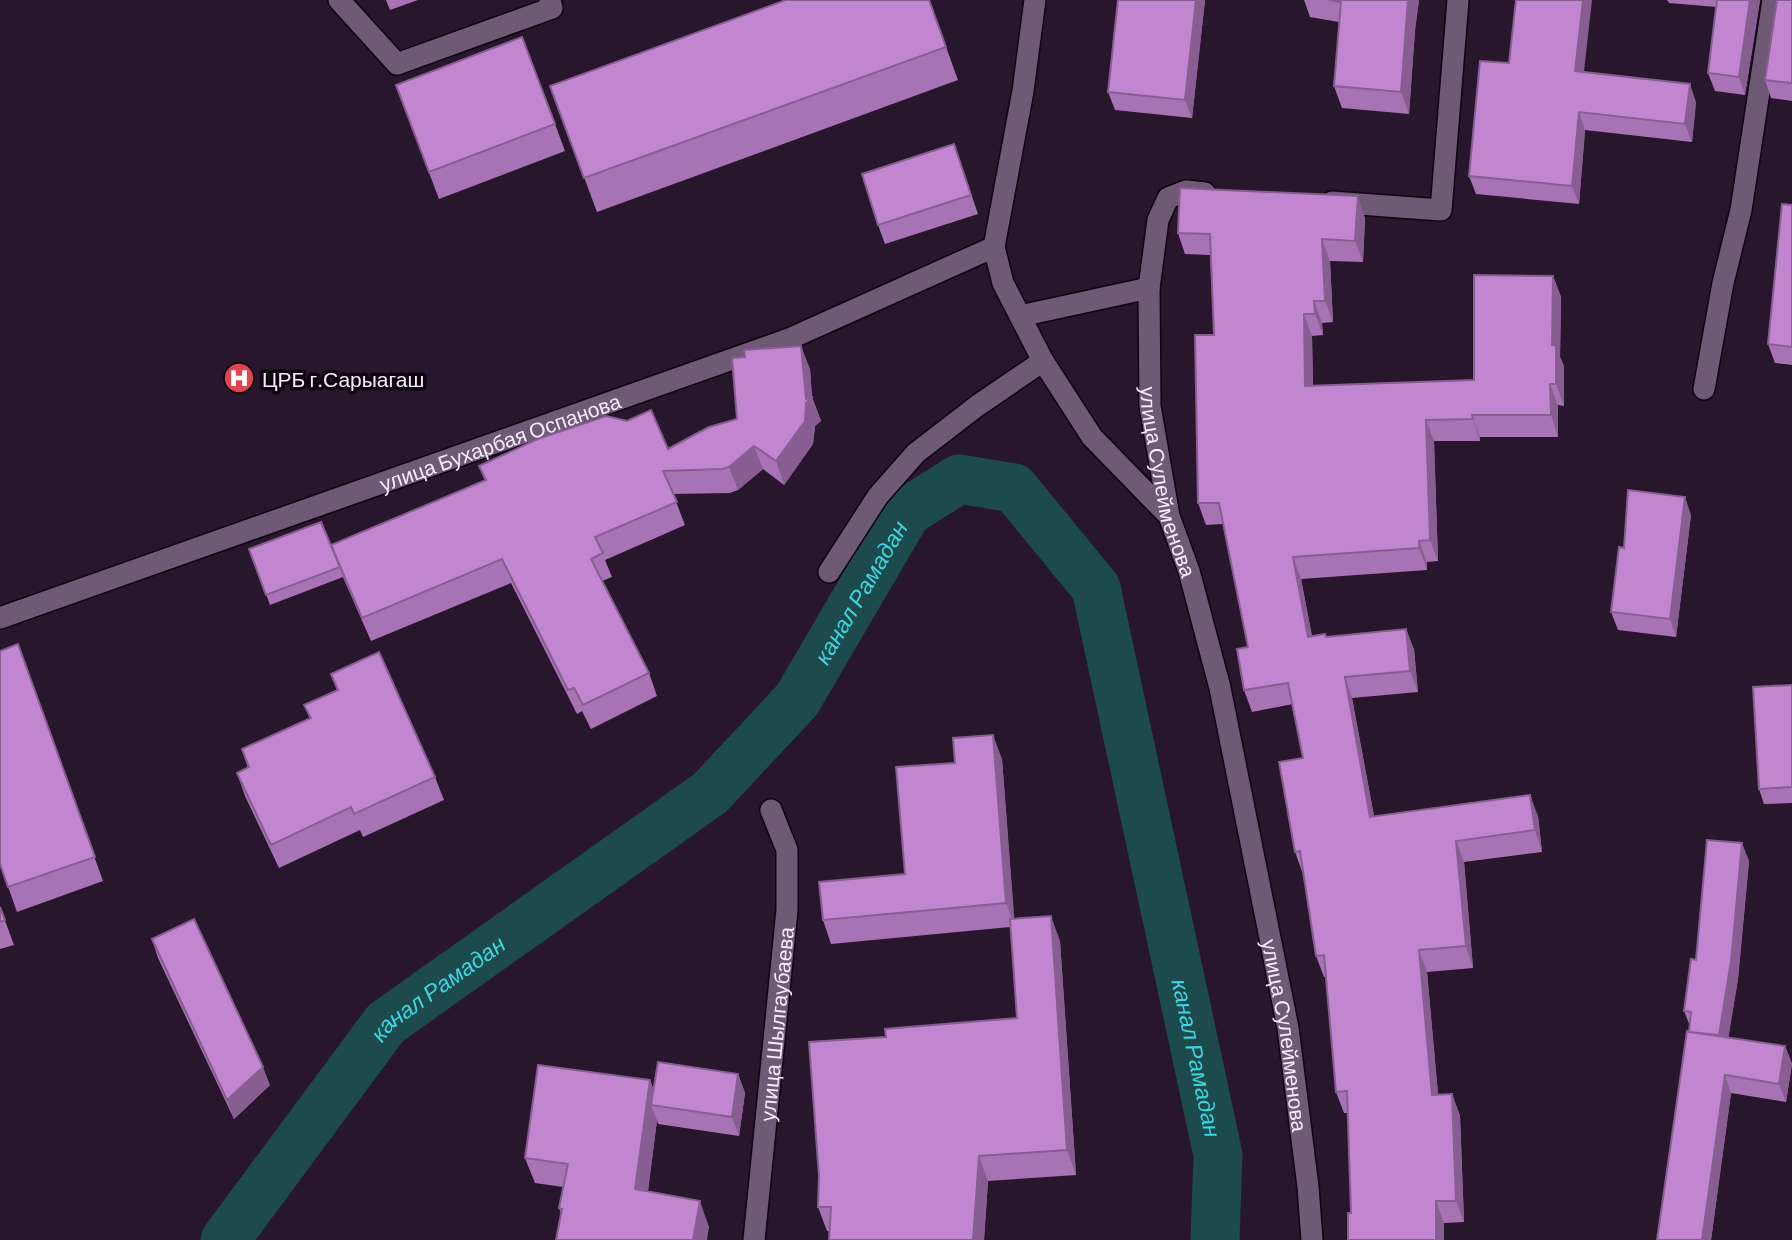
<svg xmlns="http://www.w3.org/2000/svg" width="1792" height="1240" viewBox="0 0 1792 1240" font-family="Barlow,sans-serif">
  <rect width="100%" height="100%" fill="#28162c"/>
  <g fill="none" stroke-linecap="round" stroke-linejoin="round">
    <!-- canal -->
    <path stroke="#1c4a4d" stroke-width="49" id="s1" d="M 225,1240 L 386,1023 L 710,793 L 797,700 L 907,512 L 959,479 L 1014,488 L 1096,588 L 1218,1155 L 1215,1240"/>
    <!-- minor casing -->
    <g stroke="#100214" stroke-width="24">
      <g id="minor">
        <polyline points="339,0 397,64 552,8 550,0"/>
        <polyline points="1035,0 1023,91 994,247 1003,283 1043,361 1092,437 1169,516"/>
        <path id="s2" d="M 1205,193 L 1186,191 L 1168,198 L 1158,220 L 1149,288 L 1150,406 L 1169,516 L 1189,571 L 1220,688 L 1288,1028 L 1308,1187 L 1312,1240"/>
        <polyline points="1332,202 1441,210 1458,0"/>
        <polyline points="1020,316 1149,288"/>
        <polyline points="1704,389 1723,283 1741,210 1773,0"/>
        <polyline points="829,572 878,496 916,453 977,406 1043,361"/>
        <path id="s3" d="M 0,618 L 789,339 L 994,247"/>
        <path id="s4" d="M 754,1240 L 787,910 L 787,850 L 771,810"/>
      </g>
    </g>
    <!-- minor -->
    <use href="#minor" stroke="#6f5a75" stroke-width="21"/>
  </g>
  <!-- wall -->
  <g fill="#a773b4">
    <polygon points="386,0 418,0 390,10"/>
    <polygon points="929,0 958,80 597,212 550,86"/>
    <polygon points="1205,0 1192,118 1115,110 1108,92"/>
    <polygon points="1304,0 1419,0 1415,30 1409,114 1342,108 1334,86 1339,22 1310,17"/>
    <polygon points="1667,0 1760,0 1745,95 1715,91 1708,73 1717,7 1669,3"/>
    <polygon points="1792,0 1792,101 1771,98 1765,80"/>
    <polygon points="1509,63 1584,72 1696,102 1692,142 1585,130 1579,204 1476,194 1469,176"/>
    <polygon points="406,112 555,124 565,151 439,199"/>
    <polygon points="954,144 978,214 885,244 878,225"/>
    <polygon points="1792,205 1792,365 1775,363 1768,344"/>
    <polygon points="1365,218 1363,262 1330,261 1333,322 1322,323 1323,335 1312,336 1313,386 1474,380 1553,276 1561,297 1560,357 1564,366 1564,406 1558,405 1558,437 1480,437 1480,441 1434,441 1438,561 1427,562 1427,570 1301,579 1312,636 1325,634 1327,637 1406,629 1414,650 1418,692 1352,698 1374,816 1538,816 1542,852 1464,862 1473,968 1427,972 1438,1095 1452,1094 1460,1116 1464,1222 1444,1223 1351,1213 1348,1113 1344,1113 1336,1092 1326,977 1324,977 1316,956 1304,874 1303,874 1295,852 1303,758 1293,704 1252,712 1244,690 1248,647 1223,524 1206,525 1198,503 1214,335 1210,255 1185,254 1178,233"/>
    <polygon points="810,369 812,397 821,421 815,426 813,444 784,485 763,469 738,490 730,493 673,494 685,525 605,560 612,577 602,581 649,673 657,696 591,729 582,711 577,714 511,583 371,641 342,575 343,577 270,605 249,549 337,560 485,481 479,466 668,449 737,419"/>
    <polygon points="1691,515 1676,637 1618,630 1611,612 1624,548"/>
    <polygon points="18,644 103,881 17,912 0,864"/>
    <polygon points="331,674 435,777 444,800 363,837 360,830 279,868 245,796 237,773 248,768 242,749 310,719 304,705 337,690"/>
    <polygon points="1792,685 1792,803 1764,804 1759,789"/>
    <polygon points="1002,759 1014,919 1060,941 1076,1175 988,1181 984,1240 829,1240 829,1231 827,1231 818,1207 886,1037 1017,1018 1010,927 831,944 823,920 905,874"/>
    <polygon points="1749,861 1738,979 1728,1038 1785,1046 1792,1064 1786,1102 1731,1093 1711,1240 1657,1240 1689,1032 1690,1026 1684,1011 1696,960"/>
    <polygon points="0,907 14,945 0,949"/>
    <polygon points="152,939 270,1085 234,1119 158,958"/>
    <polygon points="738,1074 745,1093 739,1136 658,1124 657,1120 648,1191 709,1227 561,1213 559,1208 563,1187 535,1183 525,1158 650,1080 654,1091"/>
  </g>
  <!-- shaded-wall -->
  <g fill="#885e92">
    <polygon points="1196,0 1205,0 1192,118 1185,100"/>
    <polygon points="1408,0 1419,0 1415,30 1409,114 1401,92"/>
    <polygon points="1583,0 1592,0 1582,89 1575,71"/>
    <polygon points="1750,0 1760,0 1745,95 1739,77"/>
    <polygon points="1690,84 1696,102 1692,142 1685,124"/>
    <polygon points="1579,112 1585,130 1579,204 1572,186"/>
    <polygon points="1358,196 1365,218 1363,262 1355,241"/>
    <polygon points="1322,239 1330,261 1333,322 1325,301"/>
    <polygon points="1553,276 1561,297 1560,357 1564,366 1564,406 1556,384 1552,345"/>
    <polygon points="1314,301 1322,323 1323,335 1315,314"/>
    <polygon points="1304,314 1312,336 1313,407 1305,386"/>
    <polygon points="801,346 810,369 812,398 821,421 815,426 813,444 784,485 776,461 806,403"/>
    <polygon points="1550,384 1558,405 1558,437 1551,415"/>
    <polygon points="1472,415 1480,437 1480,441 1473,419"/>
    <polygon points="1426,420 1434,441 1438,561 1430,540"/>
    <polygon points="754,446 763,469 738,490 729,467"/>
    <polygon points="1685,497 1691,515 1676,637 1670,619"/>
    <polygon points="1419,541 1427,562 1427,570 1419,548"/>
    <polygon points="1293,557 1301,579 1316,658 1308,637"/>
    <polygon points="1406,629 1414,650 1418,692 1410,671"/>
    <polygon points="1345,677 1352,698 1378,838 1370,817"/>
    <polygon points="993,735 1002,759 1015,927 1006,903"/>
    <polygon points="1530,795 1538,816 1542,852 1535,830"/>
    <polygon points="1456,841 1464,862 1473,968 1466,946"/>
    <polygon points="1742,843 1749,861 1738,979 1726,1053 1719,1035"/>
    <polygon points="1051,916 1060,941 1076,1175 1067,1150"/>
    <polygon points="1419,950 1427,972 1440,1116 1432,1095"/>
    <polygon points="1785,1046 1792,1064 1786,1102 1779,1084"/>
    <polygon points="263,1067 270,1085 234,1119 227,1100"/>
    <polygon points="738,1074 745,1093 739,1136 732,1117"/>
    <polygon points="1725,1075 1731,1093 1711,1240 1702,1240"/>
    <polygon points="650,1080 659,1106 651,1105 657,1120 645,1214 635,1189"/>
    <polygon points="1452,1094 1460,1116 1464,1222 1456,1201"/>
    <polygon points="979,1156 988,1181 984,1240 973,1240"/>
    <polygon points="700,1201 709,1227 707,1240 693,1240"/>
    <polygon points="1436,1201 1444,1223 1444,1240 1436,1240"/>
  </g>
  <!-- building -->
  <g fill="#c286d1" stroke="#885e92" stroke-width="2">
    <polygon points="786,0 929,0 946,47 584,178 550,86"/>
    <polygon points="1118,0 1196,0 1185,100 1108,92"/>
    <polygon points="1329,0 1408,0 1401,92 1334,86 1341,2"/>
    <polygon points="1516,0 1583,0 1575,71 1690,84 1685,124 1579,112 1572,186 1469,176 1480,61 1509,63"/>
    <polygon points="1717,0 1750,0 1739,77 1708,73"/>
    <polygon points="1777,0 1792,0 1792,83 1765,80"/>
    <polygon points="522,37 555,124 429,172 396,85"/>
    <polygon points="954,144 971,195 878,225 862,174"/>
    <polygon points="1180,188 1358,196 1355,241 1322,239 1325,301 1314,301 1315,314 1304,314 1305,386 1474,380 1474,275 1553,276 1552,345 1556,345 1556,384 1550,384 1551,415 1472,415 1473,419 1426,420 1430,540 1419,541 1419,548 1293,557 1308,637 1325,634 1326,637 1406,629 1410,671 1345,677 1370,817 1530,795 1535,830 1456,841 1466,946 1419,950 1432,1095 1452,1094 1456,1201 1436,1201 1436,1240 1348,1240 1348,1213 1351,1213 1347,1091 1336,1092 1324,955 1316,956 1300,851 1295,852 1279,762 1303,758 1288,683 1244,690 1237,649 1248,647 1219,503 1198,503 1195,335 1214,335 1210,234 1178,233"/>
    <polygon points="1782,204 1792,205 1792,347 1768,344"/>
    <polygon points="801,346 806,399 813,397 806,403 805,421 776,461 754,446 729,467 722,469 663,471 677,502 595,537 603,553 591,559 649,673 583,705 574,688 568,690 502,559 362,618 331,545 486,480 479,466 538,439 606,416 627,421 651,410 668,449 709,427 737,419 732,358 745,357 744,350"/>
    <polygon points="1628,490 1685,497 1670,619 1611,612 1619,547 1624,548"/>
    <polygon points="321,522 340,567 266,595 249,549"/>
    <polygon points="18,644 95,857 8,887 0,864 0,651"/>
    <polygon points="379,652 435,777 354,814 351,807 271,845 237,773 249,767 242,749 311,718 304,705 338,690 331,674"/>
    <polygon points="1792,685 1792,787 1759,789 1753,687"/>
    <polygon points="993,735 1006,903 823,920 819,882 905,874 896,767 955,763 953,738"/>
    <polygon points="1707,840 1742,843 1731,961 1719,1035 1690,1032 1785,1046 1779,1084 1725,1075 1702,1240 1657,1240 1687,1031 1689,1032 1691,1012 1684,1011 1691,959 1696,960"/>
    <polygon points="0,907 5,920 0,922"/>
    <polygon points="1051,916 1067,1150 979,1156 973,1240 829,1240 831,1207 818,1207 819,1176 809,1042 886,1037 885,1029 1017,1018 1010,919"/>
    <polygon points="194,919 263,1067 227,1100 152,939"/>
    <polygon points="658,1062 738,1074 732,1117 651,1105"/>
    <polygon points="538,1065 650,1080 635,1189 700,1201 693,1240 556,1240 562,1209 559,1208 568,1164 525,1158"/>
  </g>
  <!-- icons -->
  <defs>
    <g id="hospital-disc" transform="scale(1.575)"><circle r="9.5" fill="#e0444e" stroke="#0c050e"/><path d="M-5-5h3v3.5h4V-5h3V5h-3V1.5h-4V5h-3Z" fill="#fff"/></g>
  </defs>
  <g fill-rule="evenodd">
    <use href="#hospital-disc" x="239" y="378"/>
  </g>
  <g text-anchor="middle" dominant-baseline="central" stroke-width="7" stroke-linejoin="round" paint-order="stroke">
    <!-- poi labels -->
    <g font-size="21" fill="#f8ebfb" stroke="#0c050e" text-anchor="start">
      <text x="262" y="378">ЦРБ г.Сарыагаш</text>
    </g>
    <!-- street labels -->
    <g font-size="21" fill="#f8ebfb" stroke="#0c050e">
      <text stroke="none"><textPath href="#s3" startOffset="530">улица Бухарбая Оспанова</textPath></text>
      <text stroke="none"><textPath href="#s2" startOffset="327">улица Сулейменова</textPath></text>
      <text stroke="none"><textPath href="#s4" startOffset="217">улица Шылгаубаева</textPath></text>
      <text stroke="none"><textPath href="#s2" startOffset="894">улица Сулейменова</textPath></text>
    </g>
    <!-- water labels -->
    <g font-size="23" font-style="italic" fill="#3dd6e0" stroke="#0c050e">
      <text stroke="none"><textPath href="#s1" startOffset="920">канал Рамадан</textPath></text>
      <text stroke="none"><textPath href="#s1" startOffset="332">канал Рамадан</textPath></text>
      <text stroke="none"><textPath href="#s1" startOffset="1740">канал Рамадан</textPath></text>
    </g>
  </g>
</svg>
